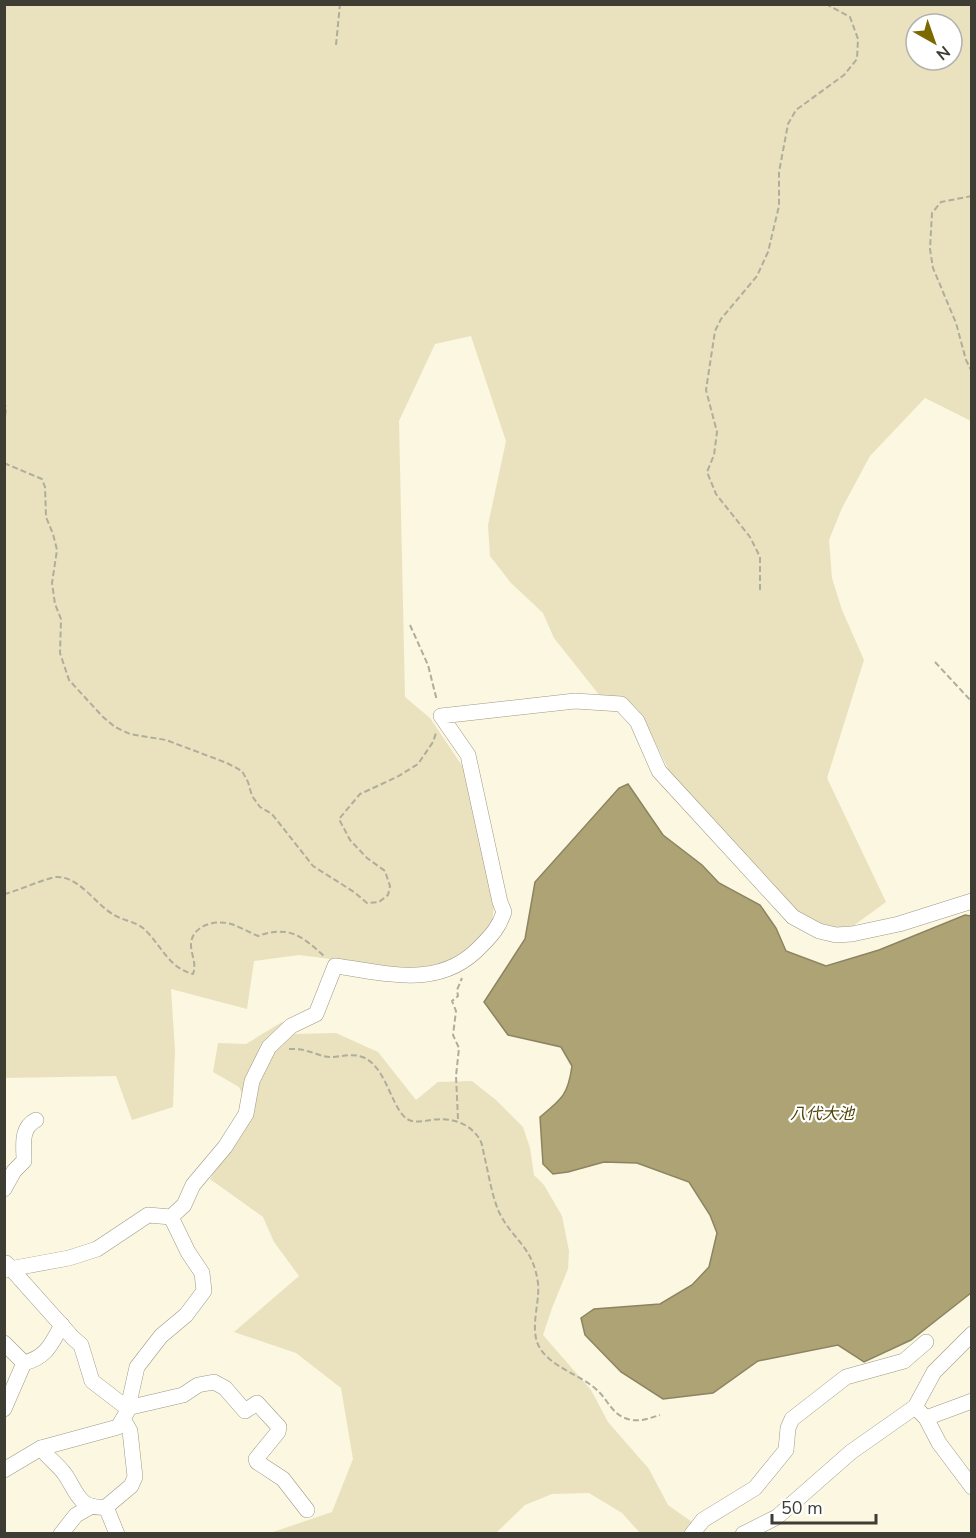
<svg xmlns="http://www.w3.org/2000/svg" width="976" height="1538" viewBox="0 0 976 1538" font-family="'Nunito Sans','Noto Sans JP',sans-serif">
  <rect width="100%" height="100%" fill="#fbf7e1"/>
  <!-- green -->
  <g fill="#eae2be" fill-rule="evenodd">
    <path d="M 4,5 L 971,5 L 971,421 L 925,398 L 870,456 L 842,508 L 829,540 L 832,578 L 842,610 L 864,660 L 827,778 L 886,902 L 849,929 L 818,927 L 799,912 L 737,849 L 671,775 L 647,725 L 600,696 L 554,638 L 543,613 L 511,583 L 490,556 L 488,525 L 506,441 L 471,336 L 435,344 L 399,421 L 405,697 L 430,718 L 463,767 L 494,905 L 492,923 L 470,950 L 424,971 L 299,955 L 254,961 L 247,1009 L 171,989 L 175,1050 L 173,1107 L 132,1120 L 116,1076 L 5,1078 ZM 916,24 L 952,24 L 952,60 L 916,60 Z"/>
    <polygon points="282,1022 295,1034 336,1033 378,1052 416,1100 438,1082 472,1081 496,1100 523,1127 530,1148 534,1175 544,1185 562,1216 569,1251 568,1269 552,1308 543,1335 591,1390 608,1422 649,1469 668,1505 692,1522 683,1533 640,1533 622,1513 589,1493 552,1494 525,1505 496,1533 270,1533 332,1512 353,1459 341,1388 296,1353 234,1332 299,1276 274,1242 263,1217 210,1179 251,1115 239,1087 213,1072 218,1043 246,1044"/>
  </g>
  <!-- water -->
  <path fill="#ada374" stroke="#8c8461" stroke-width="1.5" d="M 628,784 L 663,835 L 702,865 L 719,883 L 760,905 L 776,928 L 786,951 L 826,966 L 879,950 L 965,915 L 971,916 L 971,1293 L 911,1340 L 864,1362 L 838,1345 L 758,1361 L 713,1393 L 663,1399 L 621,1372 L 585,1335 L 581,1318 L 594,1309 L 660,1304 L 692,1285 L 709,1267 L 717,1233 L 710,1215 L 689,1182 L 637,1163 L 604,1162 L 568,1172 L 553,1174 L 543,1164 L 540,1117 C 562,1099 568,1095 572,1066 L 561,1047 L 508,1035 L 484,1002 L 525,939 L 535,882 L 619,788 Z"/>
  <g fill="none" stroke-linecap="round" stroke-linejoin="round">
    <!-- minor casing -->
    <g stroke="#9d9985" stroke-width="16">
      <g id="minor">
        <path d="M 4,1189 L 14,1171 L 24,1161 C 24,1146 20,1128 36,1120"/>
        <polyline points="6,1263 73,1338 81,1345 92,1381 127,1408 183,1395 198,1385 214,1382 225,1388 245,1411 257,1403 279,1427 278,1432 256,1459 257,1462 283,1479 307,1510"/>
        <path d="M 4,1270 L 69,1258 L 97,1249 L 148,1215 L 171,1217 L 184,1205 L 193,1185 L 225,1147 L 246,1114 L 252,1081 L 269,1047 L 291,1026 L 316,1014 L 335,966 C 388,973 440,990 481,946 C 492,935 499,927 504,912 L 500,902 L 468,755 L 441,716 L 575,701 L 621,704 L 637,721 L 659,771 L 793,917 L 819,931 L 836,935 L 852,934 L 899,924 L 972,901"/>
        <path d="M 4,1343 L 24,1363 C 47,1357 51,1344 62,1325"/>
        <polyline points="915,1407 926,1418 939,1443 972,1487"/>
        <polyline points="4,1409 24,1363"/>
        <polyline points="926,1418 972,1401"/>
        <path d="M 41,1448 C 48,1458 57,1464 64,1473 C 77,1491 78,1510 106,1507 L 131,1486 L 135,1477 L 130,1431 L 123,1419"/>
        <polyline points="4,1470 41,1448 118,1427 127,1412 137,1367 161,1336 186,1315 204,1291 202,1273 188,1252 171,1217"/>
        <polyline points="106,1507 117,1534"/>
        <polyline points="61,1534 76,1515 92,1506"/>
        <polyline points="692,1534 703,1520 755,1488 786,1450 788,1428 792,1419 846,1377 904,1361 926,1342"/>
        <polyline points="743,1534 777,1517 851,1452 915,1407 934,1372 972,1334"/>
      </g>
    </g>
    <!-- path -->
    <g stroke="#afad9c" stroke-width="2" stroke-dasharray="6 3" stroke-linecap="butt">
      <polyline points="336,45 340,4"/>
      <polyline points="972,196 941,202 932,213 930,249 933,268 956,323 966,360 972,372"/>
      <polyline points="4,401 6,408 4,425"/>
      <polyline points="4,463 42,479 45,487 46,517 53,534 57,550 52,583 55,604 61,619 60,653 69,680 103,717 115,727 130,734 166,740 227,763 242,771 248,782 252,796 260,807 272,814 313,866 354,892 367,903 379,902 388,895 390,886 385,871 367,858 350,840 339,819 360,794 397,777 418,764 433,742 436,733"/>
      <polyline points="760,590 760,557 750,537 716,494 707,472 714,455 717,432 706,390 715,331 721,319 757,276 768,252 779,206 779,172 788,124 796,110 844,75 857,59 858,39 850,17 826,4"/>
      <polyline points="410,625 428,665 437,701"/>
      <polyline points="935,662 972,702"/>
      <path d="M 4,894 C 18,891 48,877 57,877 C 80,877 95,904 114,915 C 122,920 136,922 143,928 C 161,944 168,968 193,974 C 197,963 191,955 191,945 C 191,926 215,919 231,924 C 240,927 249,932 258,936 C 289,925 302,936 324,956"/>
      <path d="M 289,1049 C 295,1049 301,1049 307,1051 C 316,1053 324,1058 333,1057 C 344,1056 354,1053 365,1058 C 388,1070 392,1112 409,1120 C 416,1123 424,1121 431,1120 C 450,1117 468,1122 479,1138 C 483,1144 483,1152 485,1159 C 489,1176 492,1196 499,1212 C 513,1241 533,1246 538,1283 C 540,1302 531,1323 537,1342 C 546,1367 582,1374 599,1392 C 608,1401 613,1414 625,1418 C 637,1423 647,1419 660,1415"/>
      <polyline points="458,1119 456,1076 459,1048 453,1035 456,1011 452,1001 458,996 457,990 462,978"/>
    </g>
    <!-- minor -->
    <use href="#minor" stroke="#fff" stroke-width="15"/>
  </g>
  <g text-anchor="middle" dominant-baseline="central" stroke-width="4.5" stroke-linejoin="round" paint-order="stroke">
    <!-- water labels -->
    <g font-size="16" font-style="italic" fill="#514509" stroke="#fff">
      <text x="822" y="1114">八代大池</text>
    </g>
  </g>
  <!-- border -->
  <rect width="976" height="1538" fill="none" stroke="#3e3d34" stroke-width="12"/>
  <!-- north arrow -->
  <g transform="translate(934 42) rotate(140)"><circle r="28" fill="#ffffff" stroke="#b2b1ae" stroke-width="1.5"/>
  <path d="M0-4.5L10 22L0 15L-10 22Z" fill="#7b6900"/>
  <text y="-9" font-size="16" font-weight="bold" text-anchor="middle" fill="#3e3d34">N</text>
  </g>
  <!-- scale -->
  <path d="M772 1514v9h104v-9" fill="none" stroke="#3e3d34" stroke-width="3"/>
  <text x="781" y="1514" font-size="18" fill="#3e3d34" stroke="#ffffff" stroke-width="4.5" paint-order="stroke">50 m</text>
</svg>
